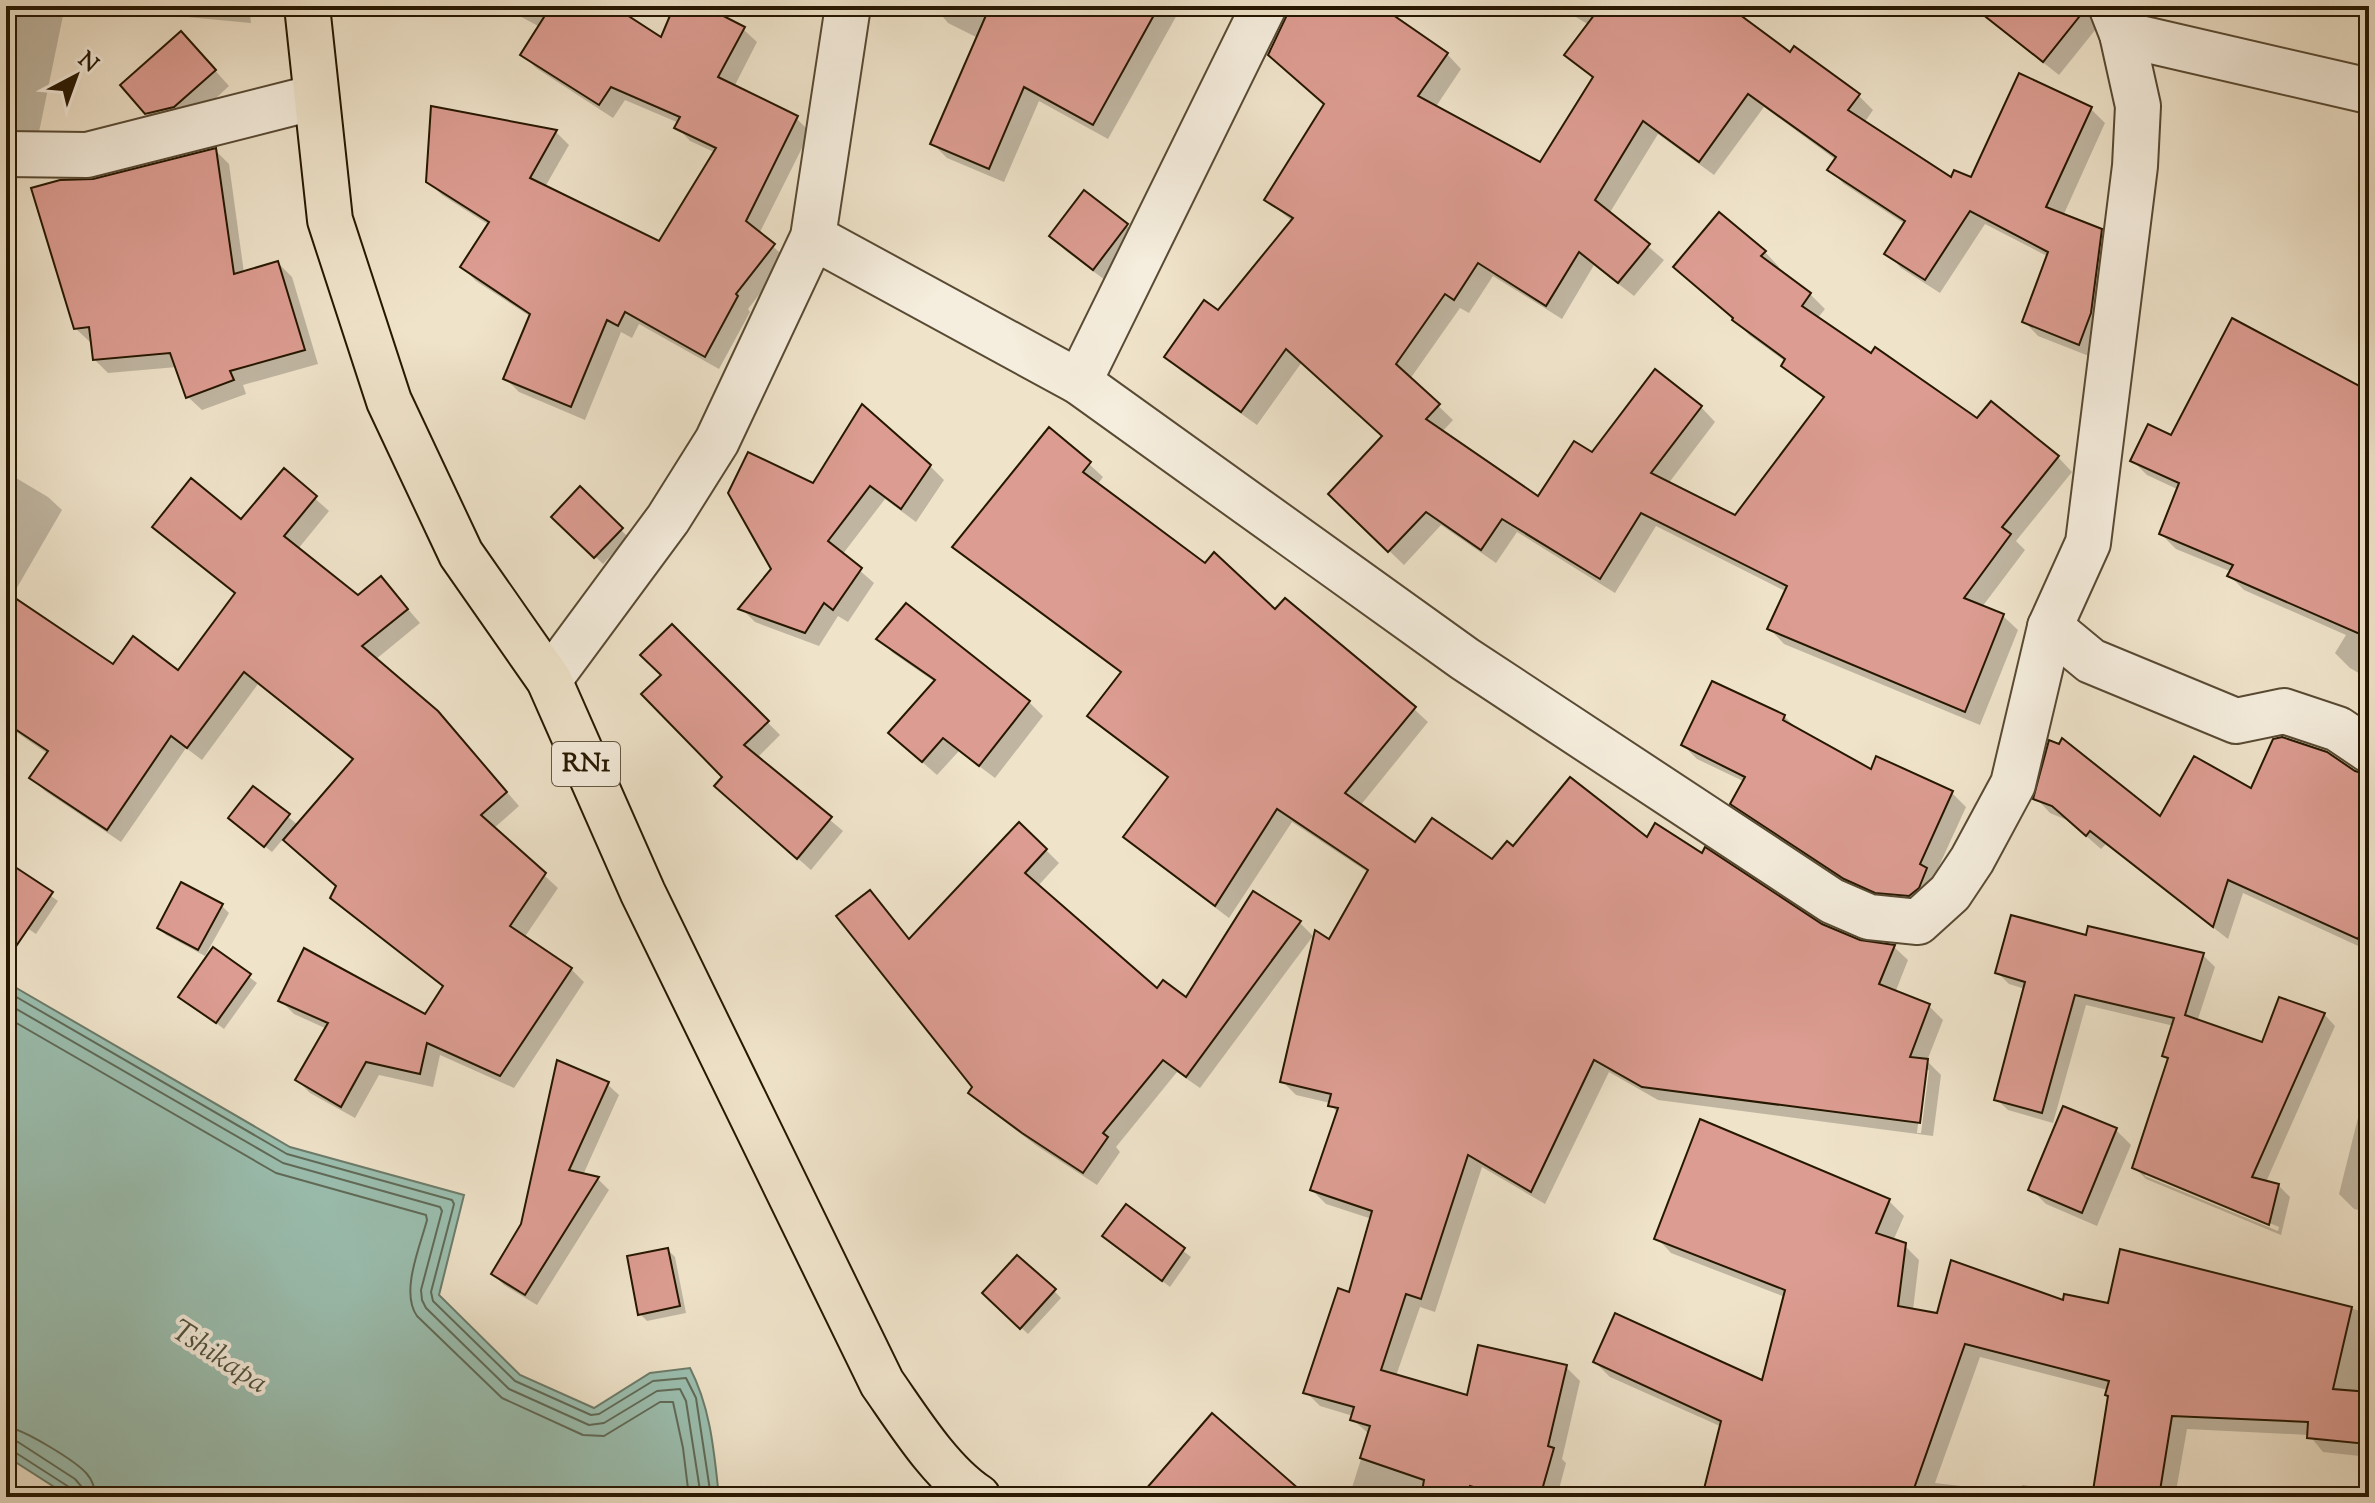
<svg xmlns="http://www.w3.org/2000/svg" width="2375" height="1503" viewBox="0 0 2375 1503" font-family="'Sorts Mill Goudy',serif">
  <rect width="100%" height="100%" fill="#efe3ca"/>
  <filter id="stains"><feTurbulence type="fractalNoise" baseFrequency=".0025" numOctaves="4"/><feColorMatrix values="0 0 0 0 .2 0 0 0 0 .09 0 0 0 0 .02 0 0 0 .5 -.17"/></filter>
  <radialGradient id="worn" r=".72"><stop offset=".6" stop-color="#630" stop-opacity="0"/><stop offset="1" stop-color="#630" stop-opacity=".3"/></radialGradient>
  <!-- water -->
  <path fill="#9bbfb0" stroke="#6c7c6a" stroke-width="2" d="M 6,982 L 290,1147 L 464,1195 L 439,1295 L 520,1375 L 594,1408 L 650,1373 L 690,1368 C 711,1409 714,1452 719,1497 L 70,1497 L 6,1456 Z"/>
  <!-- shadow -->
  <g fill="#0003" fill-rule="evenodd">
    <polygon points="6,6 65,6 38,137 6,130"/>
    <polygon points="69,6 249,6 251,23"/>
    <polygon points="501,6 609,6 662,40 677,6 699,6 743,29 757,42 734,87 796,118 810,132 759,234 787,259 748,309 750,312 719,369 639,324 632,338 621,332 585,420 519,392 506,379 531,317 476,281 462,267 489,225 442,195 428,181 556,132 569,145 545,187 659,243 716,153 690,141 677,127 679,123 625,100 613,118 536,68 523,55 540,27"/>
    <polygon points="934,6 1170,6 1178,13 1108,139 1039,101 1004,182 947,158 932,143 978,38 948,23"/>
    <polygon points="1301,6 1380,6 1447,54 1461,69 1435,108 1540,165 1594,79 1567,55 1589,25 1558,6 1747,6 1740,17 1791,54 1794,49 1859,96 1873,110 1864,123 1952,180 1972,180 2090,108 2105,123 2063,216 2101,231 2116,246 2094,358 2038,336 2024,321 2049,257 1985,224 1940,293 1901,268 1887,253 1905,224 1844,184 1830,170 1836,160 1764,107 1714,175 1658,134 1609,214 1664,260 1634,296 1594,265 1562,319 1493,276 1469,313 1460,308 1410,379 1453,420 1442,432 1539,499 1592,455 1701,407 1715,422 1668,484 1736,518 1825,399 1798,380 1783,366 1786,362 1749,335 1735,319 1690,281 1765,252 1779,267 1776,270 1810,294 1825,309 1817,319 1977,421 2058,457 2072,472 2016,541 2025,550 1982,607 2003,616 2018,630 1980,725 1784,644 1770,629 1787,592 1656,526 1615,593 1517,532 1496,563 1441,525 1404,565 1330,494 1384,437 1302,362 1257,425 1181,371 1167,357 1218,313 1293,222 1267,200 1326,105"/>
    <polygon points="1971,6 2081,6 2100,24 2059,75"/>
    <polygon points="196,49 229,86 190,122 162,129 147,113"/>
    <polygon points="215,150 229,164 244,273 278,263 292,277 318,364 243,385 246,394 202,410 188,397 177,367 108,373 94,359 93,342 90,342 75,328 93,181"/>
    <polygon points="1084,193 1127,226 1142,241 1109,283 1066,251 1051,236"/>
    <polygon points="6,255 13,263 6,269"/>
    <polygon points="2369,373 2369,679 2350,668 2335,653 2346,635 2244,590 2230,576 2232,572 2176,549 2161,534 2179,490 2147,475 2133,461 2172,438 2358,387"/>
    <path d="M 1089,464 L 1103,477 L 1097,485 L 1205,565 L 1414,709 L 1428,722 L 1360,806 L 1416,845 L 1492,862 L 1514,849 L 1647,840 L 1821,926 L 1859,942 L 1894,947 L 1908,960 L 1895,993 L 1929,1006 L 1943,1020 L 1927,1061 L 1941,1075 L 1933,1136 L 1658,1100 L 1609,1072 L 1545,1204 L 1482,1167 L 1435,1312 L 1420,1307 L 1396,1376 L 1469,1398 L 1566,1367 L 1580,1381 L 1562,1459 L 1566,1463 L 1557,1497 L 1349,1497 L 1369,1434 L 1352,1419 L 1353,1416 L 1320,1406 L 1306,1392 L 1350,1294 L 1372,1219 L 1326,1204 L 1312,1190 L 1338,1114 L 1330,1103 L 1296,1095 L 1282,1081 L 1330,942 L 1369,873 L 1292,822 L 1229,918 L 1139,850 L 1125,836 L 1169,779 L 1104,730 L 1090,716 L 1122,674 L 968,560 L 954,546 ZM 1924,1070 L 1929,1070 L 1921,1133 L 1917,1133 Z"/>
    <polygon points="930,466 944,480 916,522 885,499 842,555 874,583 848,622 838,616 819,646 755,622 741,608 773,569 814,486"/>
    <polygon points="284,471 329,511 298,549 358,597 381,578 420,623 375,660 451,727 519,806 493,829 558,888 524,938 571,969 584,982 514,1088 440,1055 433,1087 379,1075 355,1118 310,1093 297,1080 327,1029 294,1014 280,1000 426,1016 445,987 346,911 333,897 338,887 284,838 272,852 237,825 254,789 298,825 354,761 258,684 202,760 186,748 121,842 45,791 32,778 48,754 6,725 6,472 48,497 62,510 11,598 113,667 179,673 236,594 154,527 242,522"/>
    <polygon points="580,489 628,537 603,564 554,517"/>
    <polygon points="672,626 780,735 757,758 843,831 811,870 729,798 725,777 664,676"/>
    <polygon points="879,639 1029,702 1043,716 995,778 959,751 937,775 905,747 935,682 893,653"/>
    <polygon points="1784,716 1798,730 1872,771 1952,793 1966,807 1934,877 1940,884 1924,909 1860,892 1747,818 1733,804 1745,782 1697,759 1683,745"/>
    <polygon points="2354,772 2369,776 2369,951 2243,893 2228,939 2106,844 2101,849 2069,821 2050,813 2036,798 2161,819 2252,791"/>
    <polygon points="1046,850 1059,863 1037,887 1157,991 1187,1000 1299,922 1313,936 1200,1088 1177,1072 1116,1147 1120,1152 1097,1185 1037,1146 984,1106 970,1093 975,1087 870,893 911,941"/>
    <polygon points="6,863 58,901 36,934 6,914"/>
    <polygon points="182,884 222,906 229,913 205,956 166,935 159,928"/>
    <path d="M 2089,929 L 2203,955 L 2215,967 L 2197,1022 L 2264,1044 L 2324,1014 L 2335,1026 L 2266,1182 L 2278,1185 L 2290,1197 L 2281,1235 L 2146,1179 L 2134,1167 L 2170,1061 L 2164,1055 L 2174,1026 L 2086,1005 L 2053,1123 L 2008,1110 L 1996,1099 L 2025,989 L 2009,984 L 1998,973 L 2087,937 ZM 2145,1171 L 2279,1227 L 2278,1231 L 2145,1176 Z"/>
    <polygon points="214,950 257,983 224,1029 181,997"/>
    <polygon points="2369,1074 2369,1212 2354,1209 2339,1194"/>
    <polygon points="607,1084 619,1095 583,1175 598,1179 609,1190 537,1305 504,1285 493,1274"/>
    <polygon points="2116,1130 2131,1145 2097,1226 2046,1204 2031,1189"/>
    <path d="M 1889,1201 L 1904,1216 L 1893,1241 L 1904,1245 L 1919,1260 L 1913,1310 L 1939,1315 L 2064,1303 L 2110,1306 L 2121,1251 L 2369,1313 L 2369,1457 L 2323,1452 L 2309,1435 L 2187,1429 L 2175,1497 L 1681,1497 L 1684,1488 L 1705,1494 L 1722,1427 L 1610,1377 L 1595,1362 L 1764,1383 L 1785,1297 L 1671,1253 L 1657,1238 ZM 1980,1357 L 2108,1390 L 2110,1398 L 2094,1495 L 2022,1485 L 2021,1493 L 1935,1483 Z"/>
    <polygon points="1126,1207 1191,1257 1170,1287 1112,1243"/>
    <polygon points="668,1250 675,1257 686,1313 647,1321 640,1314"/>
    <polygon points="1054,1291 1061,1298 1028,1334 984,1293"/>
  </g>
  <g fill="none" stroke-linecap="round" stroke-linejoin="round">
    <!-- shore -->
    <g stroke="#606b58" stroke-width="2">
      <polyline points="6,991 287,1154 452,1200 454,1204 431,1292 433,1301 515,1381 591,1415 599,1414 653,1381 686,1378 696,1398 711,1497"/>
      <polyline points="6,1003 283,1163 440,1207 442,1211 421,1290 422,1300 426,1308 509,1389 589,1425 604,1423 657,1391 680,1389 686,1401 701,1497"/>
      <path d="M 6,1017 L 276,1173 L 426,1215 L 427,1220 C 420,1247 400,1292 417,1316 L 502,1398 L 583,1435 L 604,1436 L 660,1402 L 673,1402 L 683,1448 L 689,1497"/>
      <path d="M 6,1427 C 22,1428 76,1461 87,1474 C 93,1481 95,1488 95,1497"/>
      <polyline points="6,1439 18,1442 75,1479 81,1486 83,1497"/>
      <polyline points="6,1449 13,1451 69,1487 73,1497"/>
    </g>
  </g>
  <!-- building -->
  <g fill="#dc9c91" stroke="#261701" stroke-width="2">
    <polygon points="551,6 613,6 661,37 674,6 704,6 745,27 718,77 798,116 746,221 775,244 736,294 738,296 705,357 625,312 618,326 607,320 571,407 503,379 530,314 460,267 489,222 426,182 431,106 557,130 530,178 659,241 716,148 674,128 680,117 611,87 599,105 520,55"/>
    <polygon points="990,6 1159,6 1093,125 1024,87 989,169 930,144"/>
    <polygon points="1289,6 1380,6 1448,53 1418,96 1540,162 1593,77 1564,55 1601,6 1728,6 1790,52 1794,46 1860,94 1848,110 1951,177 1954,170 1971,177 2019,73 2092,107 2046,207 2102,229 2091,313 2079,345 2022,322 2048,252 1970,211 1925,280 1884,254 1905,221 1827,170 1836,157 1748,94 1699,162 1643,121 1595,200 1650,244 1618,283 1579,252 1546,306 1478,263 1454,300 1445,294 1396,364 1440,404 1426,419 1538,496 1574,441 1592,452 1655,369 1702,406 1651,473 1735,515 1824,397 1781,366 1785,359 1732,320 1733,318 1673,267 1719,212 1766,251 1761,256 1811,293 1802,306 1871,353 1875,347 1977,418 1991,401 2059,456 2002,527 2011,534 1964,598 2004,614 1965,712 1767,629 1787,586 1641,513 1600,579 1502,519 1481,550 1426,512 1388,552 1328,494 1382,436 1286,349 1241,412 1164,357 1204,300 1218,310 1293,218 1264,200 1324,104 1268,55 1286,17"/>
    <polygon points="1972,6 2087,6 2087,7 2043,62"/>
    <polygon points="181,31 216,70 174,107 145,114 120,85"/>
    <polygon points="216,148 234,274 278,261 305,350 230,371 234,380 186,398 170,353 93,360 89,327 74,329 31,188 60,180 93,179"/>
    <polygon points="1084,190 1128,224 1093,270 1049,236"/>
    <polygon points="2232,318 2369,391 2369,638 2227,576 2233,565 2159,534 2179,483 2130,461 2148,424 2171,435"/>
    <polygon points="862,404 931,465 901,509 870,486 828,541 862,568 833,610 824,603 805,633 738,609 771,569 728,493 748,452 813,483"/>
    <polygon points="1049,427 1091,462 1083,472 1205,563 1214,552 1275,609 1285,598 1416,707 1345,793 1415,842 1432,818 1492,859 1507,841 1513,846 1570,777 1647,837 1655,823 1702,853 1705,847 1822,924 1860,940 1895,945 1879,984 1930,1004 1910,1057 1928,1059 1920,1123 1642,1087 1594,1060 1531,1192 1468,1155 1421,1299 1406,1294 1381,1370 1467,1395 1478,1345 1567,1365 1548,1446 1554,1448 1540,1497 1508,1497 1470,1486 1467,1497 1421,1497 1424,1480 1360,1458 1370,1426 1350,1420 1354,1407 1303,1393 1338,1288 1349,1292 1372,1211 1310,1190 1338,1108 1328,1106 1331,1094 1280,1082 1315,930 1329,939 1368,870 1277,809 1215,906 1123,837 1168,777 1087,716 1121,672 952,547"/>
    <polygon points="284,468 317,496 284,536 358,595 381,576 408,609 362,646 438,711 507,792 481,815 546,873 510,926 572,968 500,1076 427,1043 420,1074 366,1062 341,1107 295,1080 328,1023 278,1001 304,948 425,1014 443,986 330,898 336,886 283,840 353,759 244,672 187,748 171,736 107,830 29,778 48,751 6,723 6,592 113,664 133,636 178,670 235,593 152,527 191,478 241,519"/>
    <polygon points="580,486 623,528 594,558 551,517"/>
    <polygon points="906,603 1030,701 979,766 943,738 922,762 888,733 935,680 876,639"/>
    <polygon points="672,624 769,721 744,745 832,817 797,859 714,786 722,777 641,694 661,675 640,655"/>
    <polygon points="1712,681 1785,715 1783,720 1871,769 1876,756 1953,791 1920,864 1927,868 1919,888 1909,896 1875,893 1844,879 1730,804 1745,777 1681,745"/>
    <polygon points="2282,737 2327,752 2355,771 2369,775 2369,913 2358,939 2228,880 2213,927 2090,831 2086,836 2052,806 2033,799 2049,740 2059,744 2062,738 2160,816 2194,756 2251,788 2273,739"/>
    <polygon points="253,786 290,814 264,847 228,818"/>
    <polygon points="1019,822 1047,849 1025,873 1157,988 1163,980 1186,997 1253,891 1301,921 1186,1077 1163,1060 1103,1133 1108,1137 1083,1173 1022,1133 968,1093 972,1087 836,916 870,890 909,939"/>
    <polygon points="6,861 53,892 6,961"/>
    <polygon points="181,882 223,904 198,950 157,928"/>
    <polygon points="2011,915 2086,935 2088,926 2204,953 2185,1015 2262,1042 2279,997 2325,1013 2252,1177 2279,1184 2269,1225 2132,1168 2168,1058 2162,1056 2174,1018 2075,995 2042,1113 1994,1100 2025,982 1995,973"/>
    <polygon points="213,947 251,974 216,1023 178,997"/>
    <polygon points="557,1060 609,1082 569,1170 599,1177 525,1295 491,1274 521,1224"/>
    <polygon points="2063,1106 2117,1128 2082,1213 2028,1190"/>
    <polygon points="1700,1119 1890,1199 1876,1233 1906,1243 1898,1306 1937,1313 1951,1260 2063,1300 2064,1294 2108,1303 2120,1249 2352,1307 2333,1389 2369,1392 2367,1444 2307,1438 2308,1422 2172,1416 2159,1497 2092,1497 2108,1396 2105,1395 2109,1381 1965,1344 1911,1497 1702,1497 1721,1421 1593,1362 1615,1313 1762,1380 1785,1290 1654,1239"/>
    <polygon points="1126,1204 1185,1248 1162,1281 1102,1236"/>
    <polygon points="668,1248 680,1306 638,1315 627,1256"/>
    <polygon points="1017,1255 1056,1289 1020,1329 982,1293"/>
    <polygon points="1212,1413 1308,1497 1139,1497"/>
  </g>
  <g fill="none" stroke-linecap="round" stroke-linejoin="round">
    <!-- minor casing -->
    <g stroke="#584a33" stroke-width="48">
      <g id="minor">
        <polyline points="2122,34 2369,91"/>
        <polyline points="6,154 87,155 316,97"/>
        <polyline points="813,237 1079,382 1465,659 1832,901 1869,917 1918,922 1950,893 1972,860 2013,784 2050,627 2088,543 2135,166 2138,106 2122,34 2111,6"/>
        <polyline points="1079,382 1264,6"/>
        <polyline points="2050,627 2091,661 2236,721 2284,711 2338,729 2369,750"/>
        <polyline points="549,680 668,519 717,441 813,237 848,6"/>
      </g>
    </g>
    <!-- trunk casing -->
    <g stroke="#261701" stroke-width="48">
      <path id="trunk" d="M 307,6 L 330,220 L 389,401 L 461,554 L 549,680 L 643,893 L 882,1383 C 908,1420 940,1472 978,1497"/>
    </g>
    <!-- minor -->
    <use href="#minor" stroke="#f5eddd" stroke-width="44"/>
    <!-- trunk -->
    <use href="#trunk" stroke="#efe3ca" stroke-width="44"/>
  </g>
  <g text-anchor="middle" dominant-baseline="central" stroke-width="8" stroke-linejoin="round" paint-order="stroke">
    <!-- shield labels -->
    <rect fill="#f5eddd" stroke="#645743" stroke-width="2" x="552" y="742" width="68" height="44" rx="6"/>
    <g font-size="26" font-weight="bold" fill="#261701">
      <text x="586" y="764">RN1</text>
    </g>
    <!-- water labels -->
    <g font-size="30" font-style="italic" fill="#4f523e" stroke="#f5eddd">
      <text transform="translate(219 1358) rotate(33)">Tshikapa</text>
    </g>
  </g>
  <!-- margin -->
  <rect width="2375" height="1503" fill="none" stroke="#efe3ca" stroke-width="32"/>
  <rect x="8" y="8" width="2359" height="1487" fill="none" stroke="#261701" stroke-width="4"/>
  <rect x="16" y="16" width="2343" height="1471" fill="none" stroke="#261701" stroke-width="2"/>
  <!-- north arrow -->
  <g transform="translate(76 76) rotate(41)" stroke="#f5eddd" stroke-width="6" paint-order="stroke">
  <path d="M0-6L14 30L0 20L-14 30Z" fill="#261701"/>
  <text y="-12" font-size="22" font-weight="bold" text-anchor="middle" fill="#261701">N</text>
  </g>
  <rect width="100%" height="100%" filter="url(#stains)"/>
  <rect width="100%" height="100%" fill="url(#worn)"/>
</svg>
